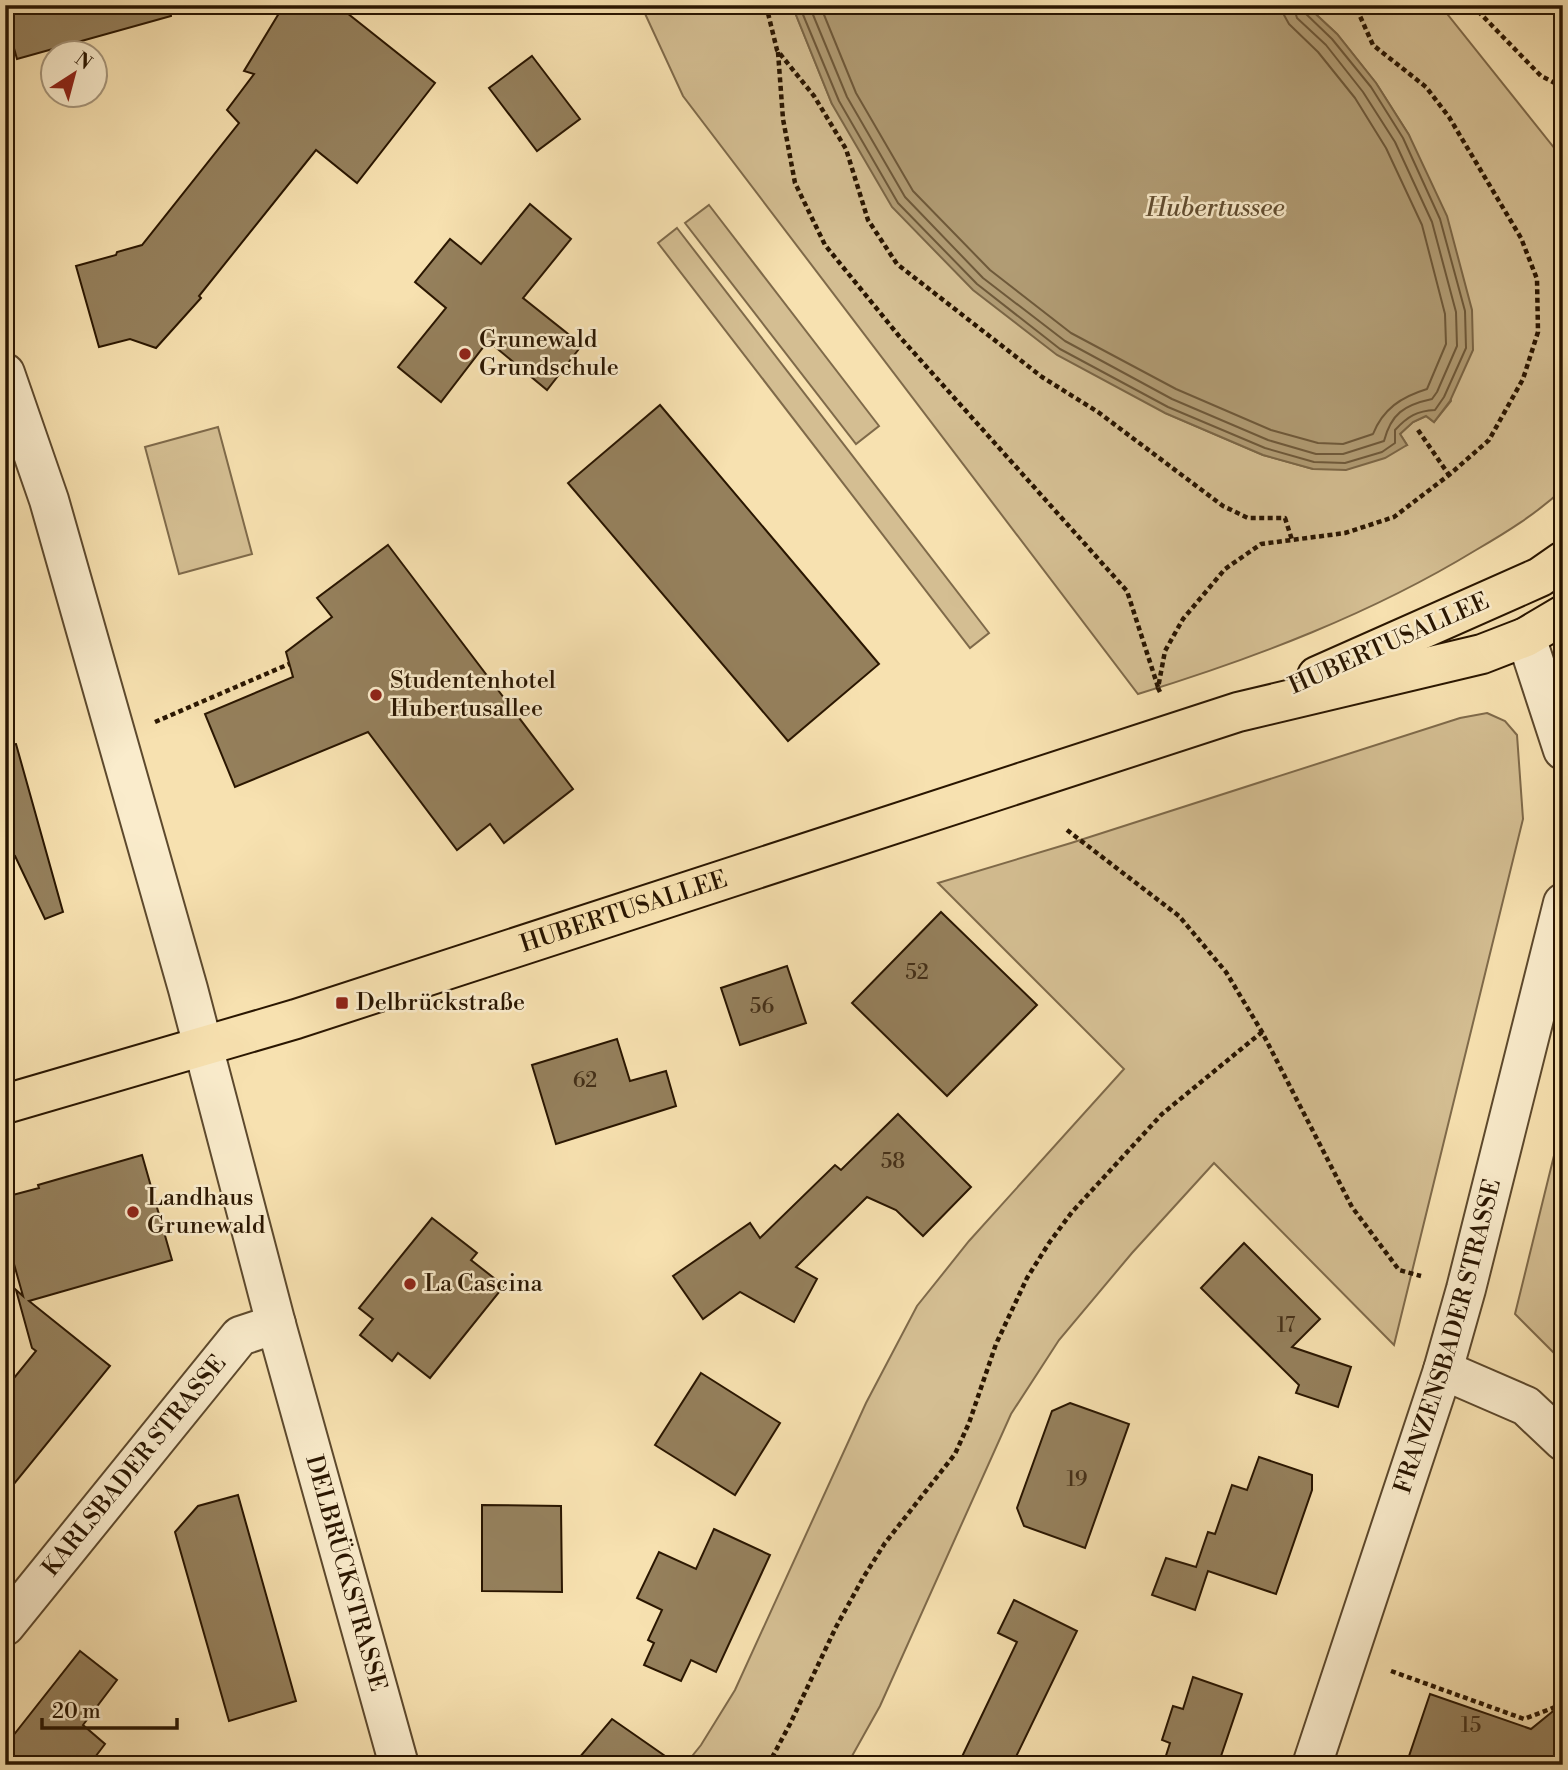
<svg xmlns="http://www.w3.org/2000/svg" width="1568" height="1770" viewBox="0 0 1568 1770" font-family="'Libre Bodoni',serif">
  <rect width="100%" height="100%" fill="#f7e1b0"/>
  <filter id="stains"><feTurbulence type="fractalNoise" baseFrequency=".00286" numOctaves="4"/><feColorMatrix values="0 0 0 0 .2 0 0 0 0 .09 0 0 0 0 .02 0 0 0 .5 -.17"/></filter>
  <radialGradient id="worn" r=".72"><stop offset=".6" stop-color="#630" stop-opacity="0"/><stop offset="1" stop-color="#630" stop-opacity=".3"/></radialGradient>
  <!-- green -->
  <g fill="#d4be92" stroke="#7f6a4a" stroke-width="2">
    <path d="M 641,5 L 792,5 L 832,104 L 1165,413 L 1263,455 L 1313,469 L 1407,445 L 1400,434 L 1413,422 L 1426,416 L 1434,422 L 1451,401 L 1409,135 L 1376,83 L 1337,34 L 1306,5 L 1440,5 L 1563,159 L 1563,489 C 1536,514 1507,532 1476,550 C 1371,614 1255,658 1138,694 L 683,96 Z"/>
    <polygon points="709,205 879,426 856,444 685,223"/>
    <polygon points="677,228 989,633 970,648 658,243"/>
    <polygon points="218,427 252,554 179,574 145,447"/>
    <polygon points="1487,713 1505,721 1517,735 1523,819 1394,1345 1214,1163 1132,1253 1059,1340 1011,1414 880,1706 847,1765 685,1765 701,1745 735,1690 866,1403 917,1306 969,1241 1124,1069 938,883 1071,843 1460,718"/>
    <polygon points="1563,1119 1563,1362 1515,1314"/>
  </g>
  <!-- water -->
  <polygon fill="#b19c74" stroke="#7b6646" stroke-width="2" points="792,5 1306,5 1337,34 1376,83 1409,135 1447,216 1472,310 1473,350 1450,401 1434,422 1426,416 1413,422 1400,434 1407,445 1385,458 1346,470 1313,469 1263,455 1165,413 1057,355 973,290 892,207 832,104"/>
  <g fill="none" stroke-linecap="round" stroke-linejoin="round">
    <!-- shore -->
    <g stroke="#6e593a" stroke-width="2">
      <path d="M 799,5 L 839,101 L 898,203 L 977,284 L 1060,349 L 1168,407 L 1265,448 L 1314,462 L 1345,463 L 1382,452 L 1395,443 L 1395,430 C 1408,416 1417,411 1435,410 L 1444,397 L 1466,348 L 1465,311 L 1440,219 L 1403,138 L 1371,87 L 1332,39 L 1304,12 L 1302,5"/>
      <path d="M 809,5 L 847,97 L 905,197 L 983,278 L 1065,341 L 1172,399 L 1268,440 L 1316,454 L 1343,454 L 1384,441 C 1391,414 1404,405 1432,399 L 1437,392 L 1457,346 L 1456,312 L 1432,222 L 1395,142 L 1363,92 L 1326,45 L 1297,18 L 1293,5"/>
      <path d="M 820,5 L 856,93 L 913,191 L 990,270 L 1071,333 L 1176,389 L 1271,430 L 1318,443 L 1343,444 L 1373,434 C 1383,409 1401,397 1427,389 L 1446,344 L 1445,314 L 1422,225 L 1386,148 L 1355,98 L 1318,52 L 1289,24 L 1284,15 L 1283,5"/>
    </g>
  </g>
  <!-- building -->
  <g fill="#95805c" stroke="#2a1601" stroke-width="2">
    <polygon points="5,5 170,5 171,16 17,59 5,16"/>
    <polygon points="284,5 337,5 435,83 357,183 316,150 199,296 201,298 156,348 130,339 99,347 76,266 116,255 117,252 142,245 239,123 227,110 254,74 244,71"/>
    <polygon points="532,56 580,119 537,151 489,88"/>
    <polygon points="530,204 571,239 523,298 582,345 547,390 488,341 441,402 398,367 446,308 415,282 450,239 481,264"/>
    <polygon points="660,405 879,664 788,741 568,483"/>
    <polygon points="388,545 573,789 504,843 490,824 457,850 368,732 235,787 205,714 293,677 286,652 332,617 317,598"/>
    <polygon points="16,744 63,912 45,919 15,856 5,859 5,745"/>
    <polygon points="941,912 1037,1005 947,1096 852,1003"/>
    <polygon points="787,966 806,1023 740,1045 721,988"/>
    <polygon points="617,1039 630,1081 666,1071 676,1106 556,1144 532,1065"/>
    <polygon points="898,1114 971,1187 923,1236 896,1210 867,1197 796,1267 817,1279 794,1322 740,1292 703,1319 673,1276 750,1223 760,1238 835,1165 841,1170"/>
    <polygon points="142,1155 172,1260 29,1301 110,1366 5,1495 5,1389 36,1351 32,1348 16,1290 23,1296 5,1232 5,1197 39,1188 38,1185"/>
    <polygon points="432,1218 477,1253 471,1260 504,1286 430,1378 398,1353 392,1361 360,1335 373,1319 359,1308"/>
    <polygon points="1244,1243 1320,1319 1292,1347 1351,1367 1338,1407 1296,1393 1299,1385 1201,1288"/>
    <polygon points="701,1373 780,1423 735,1495 655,1445"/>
    <polygon points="1070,1403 1129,1424 1085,1548 1024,1526 1017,1508 1052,1411"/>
    <polygon points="1259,1457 1312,1475 1312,1490 1276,1594 1208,1571 1195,1610 1152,1595 1166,1558 1196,1567 1208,1532 1215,1534 1232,1485 1247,1490"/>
    <polygon points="238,1495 296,1701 229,1721 175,1532 198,1506"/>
    <polygon points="482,1505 561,1506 562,1592 482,1591"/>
    <polygon points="714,1529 770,1555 716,1672 691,1660 681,1681 644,1665 654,1643 648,1640 662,1610 637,1598 659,1552 696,1569"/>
    <polygon points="1014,1600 1077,1631 1012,1765 958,1765 1017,1642 998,1633"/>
    <polygon points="80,1651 117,1680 83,1725 105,1744 89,1765 5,1765 5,1746"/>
    <polygon points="1193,1677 1242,1694 1218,1765 1163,1765 1170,1743 1162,1740 1173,1706 1183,1709"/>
    <polygon points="1430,1694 1531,1729 1563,1703 1563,1765 1406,1765"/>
    <polygon points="612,1719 678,1765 573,1765"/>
  </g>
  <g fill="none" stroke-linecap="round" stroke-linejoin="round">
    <!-- minor casing -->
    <g stroke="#5d492d" stroke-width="42">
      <g id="minor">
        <path id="s1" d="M 5,373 L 49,500 L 188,989 L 276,1324 L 399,1765"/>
        <polyline points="1526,637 1563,750"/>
        <polyline points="1443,1370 1526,1406 1563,1441"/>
        <path id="s2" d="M 5,1626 L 240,1336 L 276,1324"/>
        <path id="s3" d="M 1312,1765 L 1443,1370 L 1466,1289 L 1563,903"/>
      </g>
    </g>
    <!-- major casing -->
    <g stroke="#2a1601" stroke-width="42">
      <g id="major">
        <polyline points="1317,676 1540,577 1563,561"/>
        <path id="s4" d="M 5,1104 L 296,1019 L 1238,712 L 1482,654 L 1526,637 L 1563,615"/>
      </g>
    </g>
    <!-- path -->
    <g stroke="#2a1601" stroke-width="4.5" stroke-dasharray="5 3.5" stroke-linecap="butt">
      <polyline points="766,5 777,50 814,96 846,149 868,220 897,264 1042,377 1098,412 1223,506 1248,518 1285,518 1292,540"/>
      <polyline points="1472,5 1541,76 1557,84 1563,83"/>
      <polyline points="778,52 783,119 795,183 825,245 899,336 1127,591 1158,687"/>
      <polyline points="1418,430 1449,475"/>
      <polyline points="1160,692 1158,688 1165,651 1183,619 1225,569 1261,544 1345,533 1394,517 1449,475 1489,440 1523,379 1538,332 1537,279 1521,238 1449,117 1426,87 1373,45 1355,5"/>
      <polyline points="155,722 289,664"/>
      <polyline points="1067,830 1179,916 1226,972 1262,1032 1352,1207 1399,1270 1421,1276"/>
      <polyline points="1391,1671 1524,1719 1563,1704"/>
      <polyline points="768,1765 790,1724 836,1627 863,1578 885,1543 955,1454 969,1423 996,1344 1027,1278 1049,1243 1072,1212 1162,1114 1262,1032"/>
    </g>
    <!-- minor -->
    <use href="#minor" stroke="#faeccc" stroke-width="38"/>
    <!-- major -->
    <use href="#major" stroke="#f7e1b0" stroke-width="38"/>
  </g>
  <!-- markers -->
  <g fill="#8f2418" stroke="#faeccc" stroke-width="2.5">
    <circle cx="465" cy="354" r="7"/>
    <circle cx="376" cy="695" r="7"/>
    <rect x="335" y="996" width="14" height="14" rx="3.5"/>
    <circle cx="133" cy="1212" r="7"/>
    <circle cx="410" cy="1284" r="7"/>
  </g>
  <g text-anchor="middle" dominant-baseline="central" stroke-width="5" stroke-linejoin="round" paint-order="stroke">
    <!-- number labels -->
    <g font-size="21" fill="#453018">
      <text x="917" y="973">52</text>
      <text x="762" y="1007">56</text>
      <text x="585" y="1081">62</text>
      <text x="893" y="1162">58</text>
      <text x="1286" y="1326">17</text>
      <text x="1077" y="1480">19</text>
      <text x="1471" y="1726">15</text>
    </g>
    <!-- poi labels -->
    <g font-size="24" fill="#2a1601" stroke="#faeccc" text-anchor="start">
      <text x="479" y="340">Grunewald<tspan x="479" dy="28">Grundschule</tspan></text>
      <text x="390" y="681">Studentenhotel<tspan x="390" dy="28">Hubertusallee</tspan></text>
      <text x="356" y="1003">Delbrückstraße</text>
      <text x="147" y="1198">Landhaus<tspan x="147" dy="28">Grunewald</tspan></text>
      <text x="424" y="1284">La Cascina</text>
    </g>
    <!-- street labels -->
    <g font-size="24" fill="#2a1601" stroke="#faeccc">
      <text transform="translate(1389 644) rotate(-24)">HUBERTUSALLEE</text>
      <text stroke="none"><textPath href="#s4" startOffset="648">HUBERTUSALLEE</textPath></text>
      <text stroke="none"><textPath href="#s3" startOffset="450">FRANZENSBADER STRASSE</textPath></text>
      <text stroke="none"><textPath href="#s2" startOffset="206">KARLSBADER STRASSE</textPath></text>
      <text stroke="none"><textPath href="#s1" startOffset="1248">DELBRÜCKSTRASSE</textPath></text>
    </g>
    <!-- water labels -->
    <g font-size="26" font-style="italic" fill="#604c2f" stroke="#faeccc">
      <text x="1215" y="208">Hubertussee</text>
    </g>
  </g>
  <!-- margin -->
  <rect width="1568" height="1770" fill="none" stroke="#f7e1b0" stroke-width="28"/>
  <rect x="7" y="7" width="1554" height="1756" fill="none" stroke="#2a1601" stroke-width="3.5"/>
  <rect x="14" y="14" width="1540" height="1742" fill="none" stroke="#2a1601" stroke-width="2"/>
  <!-- north arrow -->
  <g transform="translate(74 74) rotate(36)"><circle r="33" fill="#faeccc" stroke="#a7967b" stroke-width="2"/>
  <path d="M0-5L12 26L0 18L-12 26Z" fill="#8f2418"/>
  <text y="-10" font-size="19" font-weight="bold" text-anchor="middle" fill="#2a1601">N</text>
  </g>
  <!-- scale -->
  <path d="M42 1718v10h135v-10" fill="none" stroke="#2a1601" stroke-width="3.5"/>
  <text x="52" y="1718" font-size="21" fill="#2a1601" stroke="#faeccc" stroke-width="5" paint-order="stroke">20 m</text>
  <rect width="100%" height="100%" filter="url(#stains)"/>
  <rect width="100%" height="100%" fill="url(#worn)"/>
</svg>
